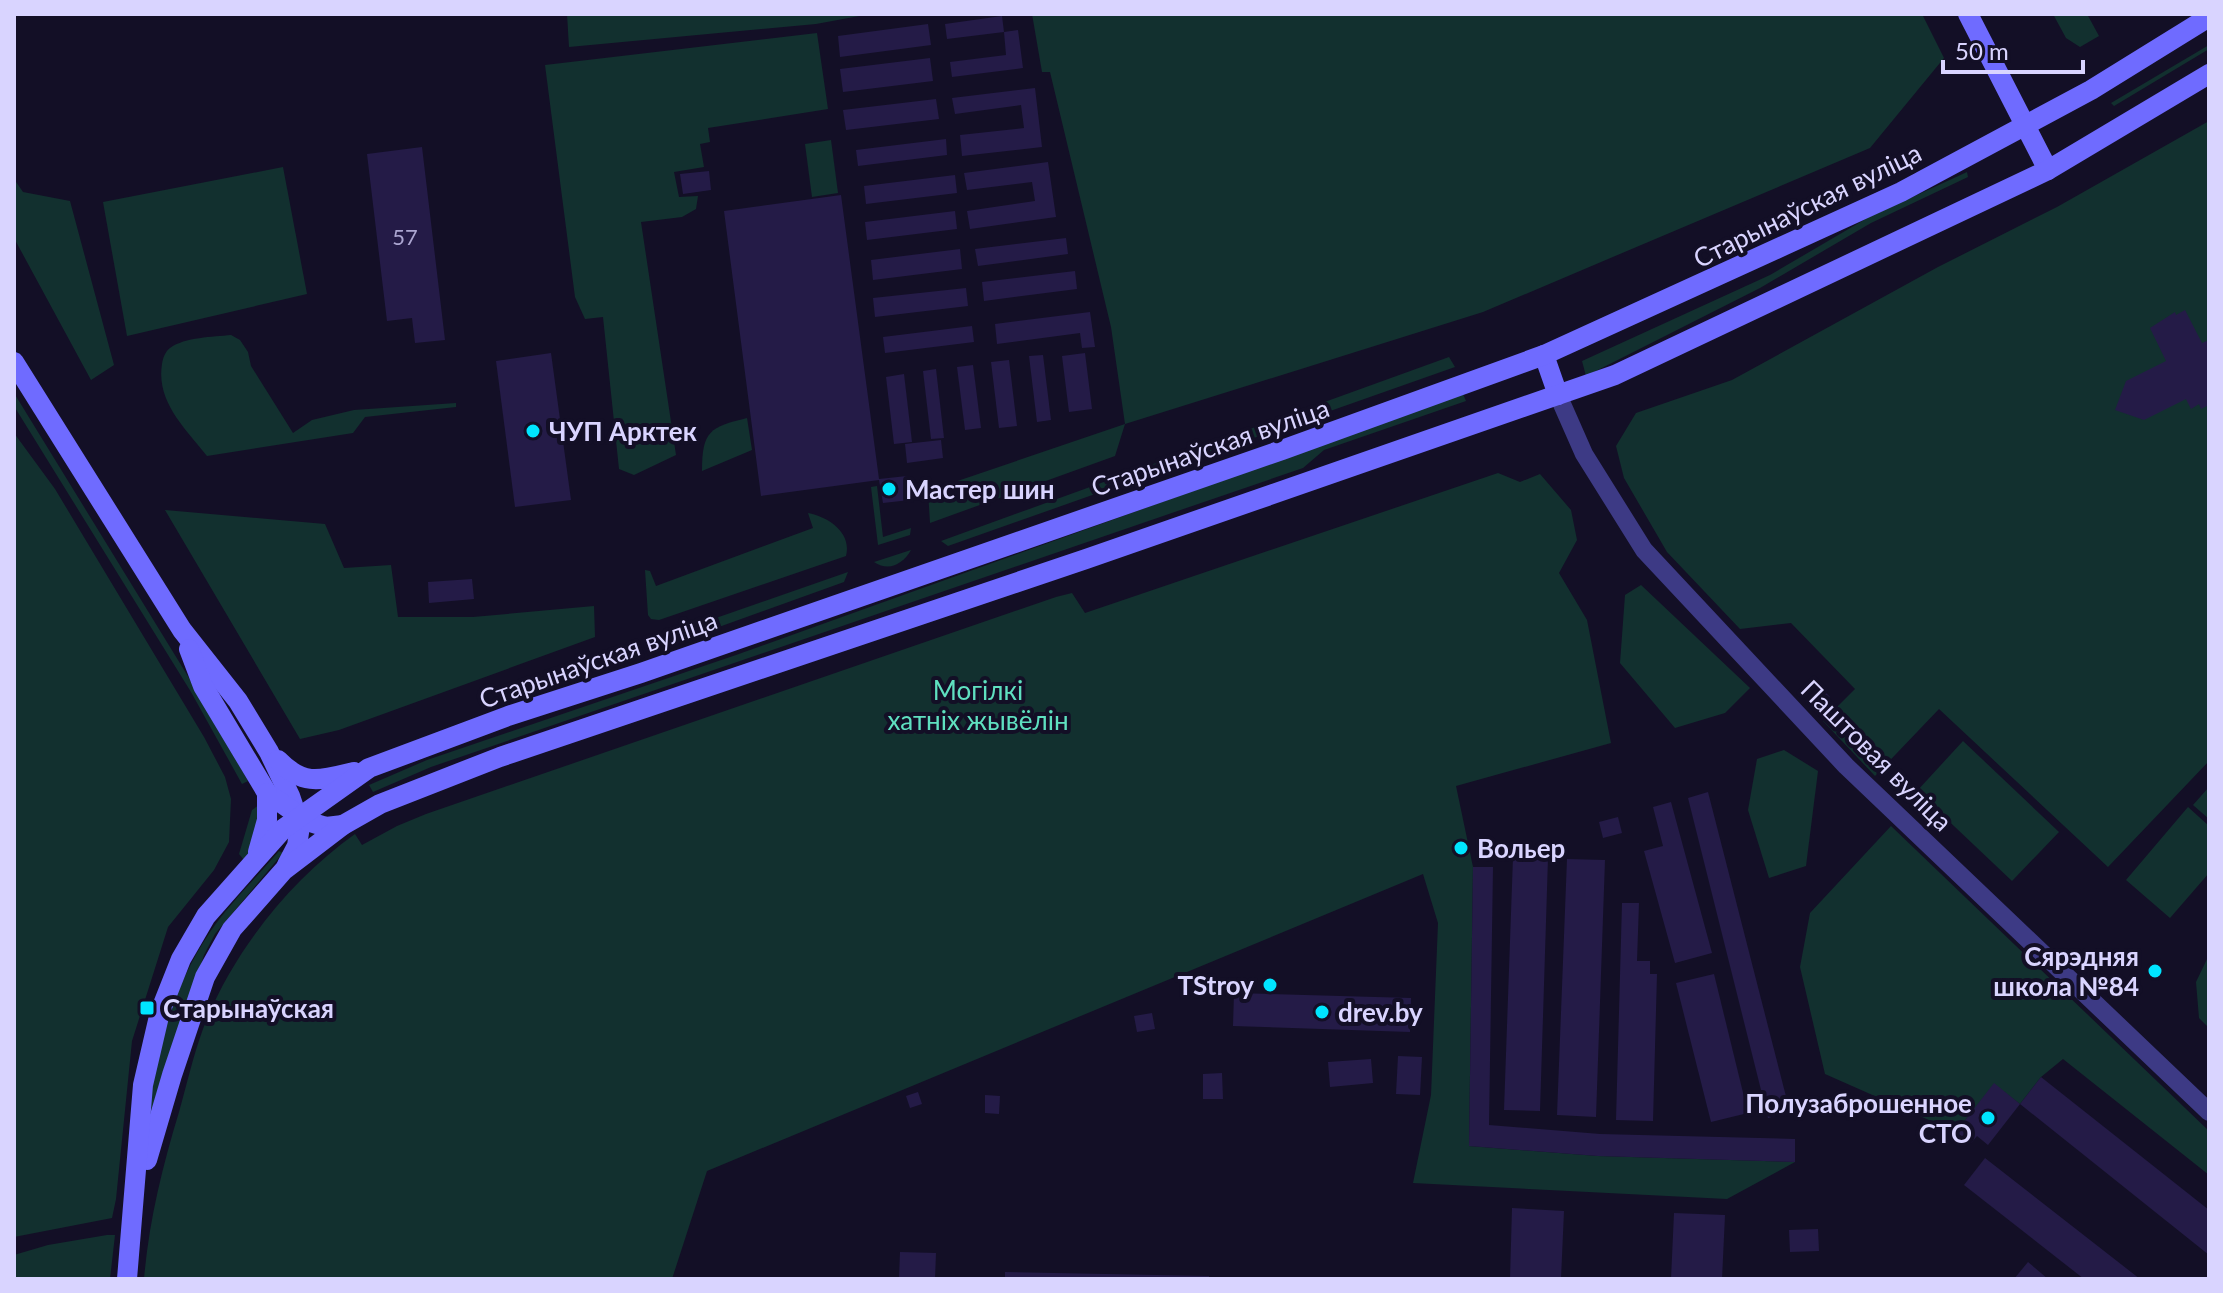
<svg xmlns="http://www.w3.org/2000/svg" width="2223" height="1293" viewBox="0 0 2223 1293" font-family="Lato,sans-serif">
  <rect width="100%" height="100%" fill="#130f26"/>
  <!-- green -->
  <g fill="#12302f">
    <polygon points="567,14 870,14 816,24 569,47"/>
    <polygon points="1032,14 1922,14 1944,58 1870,148 1483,312 1125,424 1115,456 930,523 928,491 1125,424 1111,327 1050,72 1042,72"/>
    <polygon points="2053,14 2087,14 2099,36 2080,47 2066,38"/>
    <polygon points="817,33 828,109 708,128 710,142 700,144 704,167 674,172 679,197 698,196 696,209 682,217 641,222 676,455 634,475 619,469 603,317 585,319 575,297 545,65"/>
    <polygon points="2209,45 2209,49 2114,106 2111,103"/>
    <polygon points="2209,121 2209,761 2108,867 1939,709 1875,776 1823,721 1855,689 1791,623 1740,629 1667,552 1624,478 1616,446 1636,413 1732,380 1938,267 2057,207"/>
    <polygon points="831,140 838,193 812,197 805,144"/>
    <polygon points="283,167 307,294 127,336 103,202"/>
    <polygon points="1967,172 1968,177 1871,223 1760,288 1586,376 1582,361 1770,275 1869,217"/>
    <polygon points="14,179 23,192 70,201 114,365 91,380 14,238"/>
    <path d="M 231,335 L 240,340 L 248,352 L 251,366 L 293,433 L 312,420 L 354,410 L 456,403 L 456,407 L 365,417 L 353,433 L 207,456 C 185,428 156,402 162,364 C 163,358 165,352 170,348 C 185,337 213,337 231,335 Z"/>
    <polygon points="1449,357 1455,367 948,546 941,541"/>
    <polygon points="14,393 197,691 248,781 242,784 191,692 14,406"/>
    <polygon points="1463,394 1466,401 1324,450 1303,468 431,767 373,792 369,785 427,760 736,655"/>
    <path d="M 747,418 L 752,450 L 702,471 C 702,431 710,427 747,418 Z"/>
    <polygon points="14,433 55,489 204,737 225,777 231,799 229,842 214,870 168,927 132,1041 116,1199 112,1218 14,1237"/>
    <path d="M 1498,473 L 1520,482 L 1540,474 L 1571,510 L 1577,540 L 1559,573 L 1587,620 L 1611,743 L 1456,786 L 1473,867 L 1469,1146 L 1598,1156 L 1795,1162 L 1727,1199 L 1413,1183 L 1431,1095 L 1438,923 L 1423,874 L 707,1171 L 672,1279 L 144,1279 C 149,1221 162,1168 179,1112 C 187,1084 193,1056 203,1029 C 231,954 290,880 355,834 L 362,845 L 397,826 L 426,814 L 1056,597 L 1072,593 L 1085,613 Z"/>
    <polygon points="877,486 883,537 911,528 910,535 878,545 871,487"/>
    <polygon points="165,510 325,524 344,568 391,565 398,617 473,617 594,606 595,637 339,730 300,739"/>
    <path d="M 808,513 C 829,517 852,533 846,556 L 659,620 L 651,619 L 648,615 L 645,570 L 650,571 L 656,586 L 813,528 Z"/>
    <path d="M 911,550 C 903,564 889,572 874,562 Z"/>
    <polygon points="848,572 844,582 666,646 657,647 650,641"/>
    <polygon points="1641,585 1750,688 1725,713 1675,728 1620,663 1625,595"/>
    <polygon points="1963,741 2059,832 2012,881 1917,791"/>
    <polygon points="1784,750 1818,771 1806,866 1769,878 1748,810 1757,759"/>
    <polygon points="2209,787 2209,819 2193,805"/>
    <polygon points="259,805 255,848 244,860 239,854 252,810"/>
    <polygon points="2188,807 2209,826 2209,873 2170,918 2126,880"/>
    <polygon points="1891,826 2209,1131 2209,1175 2063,1059 2041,1077 2020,1104 1994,1084 1956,1132 1825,1074 1800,967 1810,913"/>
    <path d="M 279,851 L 283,853 L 215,934 L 204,955 L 148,1126 C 152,1059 172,988 210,932 C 230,903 256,878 279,851 Z"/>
    <polygon points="2209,955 2209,1028 2199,1018 2196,982"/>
    <polygon points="107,1235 115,1235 110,1279 14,1279 14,1255 48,1245"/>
  </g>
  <!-- building -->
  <g fill="#241b47">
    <polygon points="1002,16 1004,32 947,39 945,24"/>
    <polygon points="928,24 931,45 840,57 838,36"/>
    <polygon points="1018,30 1023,68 952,77 950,62 1006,55 1004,32"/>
    <polygon points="930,58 933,81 843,92 840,69"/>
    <polygon points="1035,88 1042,147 962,156 960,135 1024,128 1021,105 955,114 952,98"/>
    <polygon points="936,99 939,119 846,130 843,110"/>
    <polygon points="946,139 947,155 858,166 856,150"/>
    <polygon points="422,147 445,340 415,343 412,318 387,321 367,154"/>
    <polygon points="1048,162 1056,217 970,229 967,211 1035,201 1032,182 967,190 964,173"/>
    <polygon points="709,171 711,190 683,194 680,174"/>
    <polygon points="955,175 957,193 866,204 864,186"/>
    <polygon points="841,195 879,479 907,476 910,500 883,503 879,480 761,496 724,211"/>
    <polygon points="955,211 957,229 867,240 865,222"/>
    <polygon points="1066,238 1068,254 978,266 975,249"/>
    <polygon points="960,249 962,269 873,280 871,260"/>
    <polygon points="1075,271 1077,289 984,301 982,282"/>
    <polygon points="966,288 968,306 875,317 873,298"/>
    <polygon points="2185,310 2202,343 2209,340 2209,405 2201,409 2199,404 2191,409 2186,399 2144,420 2115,410 2126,381 2166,361 2150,328 2175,312 2176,315"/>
    <polygon points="1090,312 1095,347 1082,348 1080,333 997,344 995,324"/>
    <polygon points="972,326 974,342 885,353 883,337"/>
    <polygon points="551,353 571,500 515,507 496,361"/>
    <polygon points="1085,353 1092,409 1069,412 1062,356"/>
    <polygon points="1043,355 1051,420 1037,422 1029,356"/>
    <polygon points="1009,360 1017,426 999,428 991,362"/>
    <polygon points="973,365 981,428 965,430 957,367"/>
    <polygon points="936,369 944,438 931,439 923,371"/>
    <polygon points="904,374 912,442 894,444 886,377"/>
    <polygon points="941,440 943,458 907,463 905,444"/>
    <polygon points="472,579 474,599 429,603 428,582"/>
    <polygon points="1823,690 1830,697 1824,703 1817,695"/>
    <polygon points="1708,792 1790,1112 1768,1118 1688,798"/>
    <polygon points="1671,802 1712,953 1675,963 1644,851 1663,846 1653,807"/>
    <polygon points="1618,817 1622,833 1603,838 1599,822"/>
    <rect x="1457" y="841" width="7" height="14"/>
    <polygon points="1513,857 1548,858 1540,1111 1504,1110"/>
    <polygon points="1567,859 1605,860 1596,1117 1557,1115"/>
    <polygon points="1473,867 1493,867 1489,1125 1600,1134 1795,1139 1795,1162 1598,1156 1469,1146"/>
    <polygon points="1622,903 1639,903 1637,961 1650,961 1650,974 1657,974 1653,1121 1616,1120"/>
    <polygon points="1714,974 1748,1113 1711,1122 1676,983"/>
    <polygon points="1234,993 1411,998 1410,1032 1233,1026"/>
    <polygon points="1152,1013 1155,1029 1137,1032 1134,1016"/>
    <polygon points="1398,1056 1422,1057 1420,1095 1396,1094"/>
    <polygon points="1371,1059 1373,1083 1330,1087 1328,1062"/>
    <polygon points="1222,1073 1223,1099 1203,1099 1203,1074"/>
    <polygon points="2041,1077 2209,1210 2209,1255 2020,1104"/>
    <polygon points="1994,1083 2020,1104 1988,1145 1977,1136 1971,1143 1956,1132"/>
    <polygon points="918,1092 922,1104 910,1108 906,1096"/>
    <polygon points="985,1095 1000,1096 999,1114 985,1113"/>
    <polygon points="1985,1158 2140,1279 2084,1279 1964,1185"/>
    <polygon points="1512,1208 1564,1211 1561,1279 1510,1279"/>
    <polygon points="1674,1213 1725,1215 1722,1279 1671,1279"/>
    <polygon points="1818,1229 1819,1251 1790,1252 1789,1230"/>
    <polygon points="900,1252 936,1253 935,1279 899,1279"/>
    <polygon points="2028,1262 2048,1279 2014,1279"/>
    <polygon points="1005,1272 1209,1276 1209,1279 1005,1279"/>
  </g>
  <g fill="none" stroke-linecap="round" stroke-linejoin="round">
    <!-- street -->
    <polyline stroke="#3d3a85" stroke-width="18" points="1558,395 1584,454 1644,550 1846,766 2209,1112"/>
    <!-- secondary -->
    <g stroke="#6f6bff" stroke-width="20">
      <polyline points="1968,14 2048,170"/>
      <polyline points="1544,355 1558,395"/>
      <polyline points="14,362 182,630 238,701 269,752 290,796 300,826 297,846 287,865"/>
      <polyline points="189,649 203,686 267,793 307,821 326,827 343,825"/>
      <path d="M 278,760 C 304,787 321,780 354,772"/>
      <polyline points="258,852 267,820 267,793"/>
      <polyline points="147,1160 172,1075 205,977 232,929 284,870 343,825 380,804 500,757 1086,559 1615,375 2048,170 2209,74"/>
      <polyline points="127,1279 143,1085 160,1012 181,959 206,916 283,829 369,768 508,716 641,673 1282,450 1544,355 1901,192 2091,90 2209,17"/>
    </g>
  </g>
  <!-- markers -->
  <g fill="#00e5ff" stroke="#130f26" stroke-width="3">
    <circle cx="533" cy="431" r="8"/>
    <circle cx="889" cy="489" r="8"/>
    <circle cx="1461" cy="848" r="8"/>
    <circle cx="2155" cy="971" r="8"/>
    <circle cx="1270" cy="985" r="8"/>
    <rect x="139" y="1000" width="16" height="16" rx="4"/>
    <circle cx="1322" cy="1012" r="8"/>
    <circle cx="1988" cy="1118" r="8"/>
  </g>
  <g text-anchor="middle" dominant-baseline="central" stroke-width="8" stroke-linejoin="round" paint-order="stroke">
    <!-- number labels -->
    <g font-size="22" fill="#aca6d1">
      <text x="405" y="236">57</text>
    </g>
    <!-- street labels -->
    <g font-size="26" fill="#d9d4ff" stroke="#130f26">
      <text transform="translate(1807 205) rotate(-26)">Старынаўская вуліца</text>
      <text transform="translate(1210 447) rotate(-19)">Старынаўская вуліца</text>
      <text transform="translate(598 659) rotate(-19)">Старынаўская вуліца</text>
      <text transform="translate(1877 755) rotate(45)">Паштовая вуліца</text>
    </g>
    <!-- poi labels -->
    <g font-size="26" font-weight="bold" fill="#d9d4ff" stroke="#130f26" text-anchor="start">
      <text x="549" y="431">ЧУП Арктек</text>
      <text x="905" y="489">Мастер шин</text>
      <text x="1477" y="848">Вольер</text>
      <text x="2139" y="956" text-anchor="end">Сярэдняя<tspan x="2139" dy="30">школа №84</tspan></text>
      <text x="1254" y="985" text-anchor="end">TStroy</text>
      <text x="163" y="1008">Старынаўская</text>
      <text x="1338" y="1012">drev.by</text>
      <text x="1972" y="1103" text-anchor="end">Полузаброшенное<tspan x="1972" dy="30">СТО</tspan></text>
    </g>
    <!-- park labels -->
    <g font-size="26" fill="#5fe0c0" stroke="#130f26">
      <text x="978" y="690">Могілкі<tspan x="978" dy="30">хатніх жывёлін</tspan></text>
    </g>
  </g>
  <!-- border -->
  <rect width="2223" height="1293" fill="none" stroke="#d9d4ff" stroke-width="32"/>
  <!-- scale -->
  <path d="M1943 60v12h140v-12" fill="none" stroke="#d9d4ff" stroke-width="4"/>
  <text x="1955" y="60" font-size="24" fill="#d9d4ff" stroke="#130f26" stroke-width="6" paint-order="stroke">50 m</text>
</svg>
